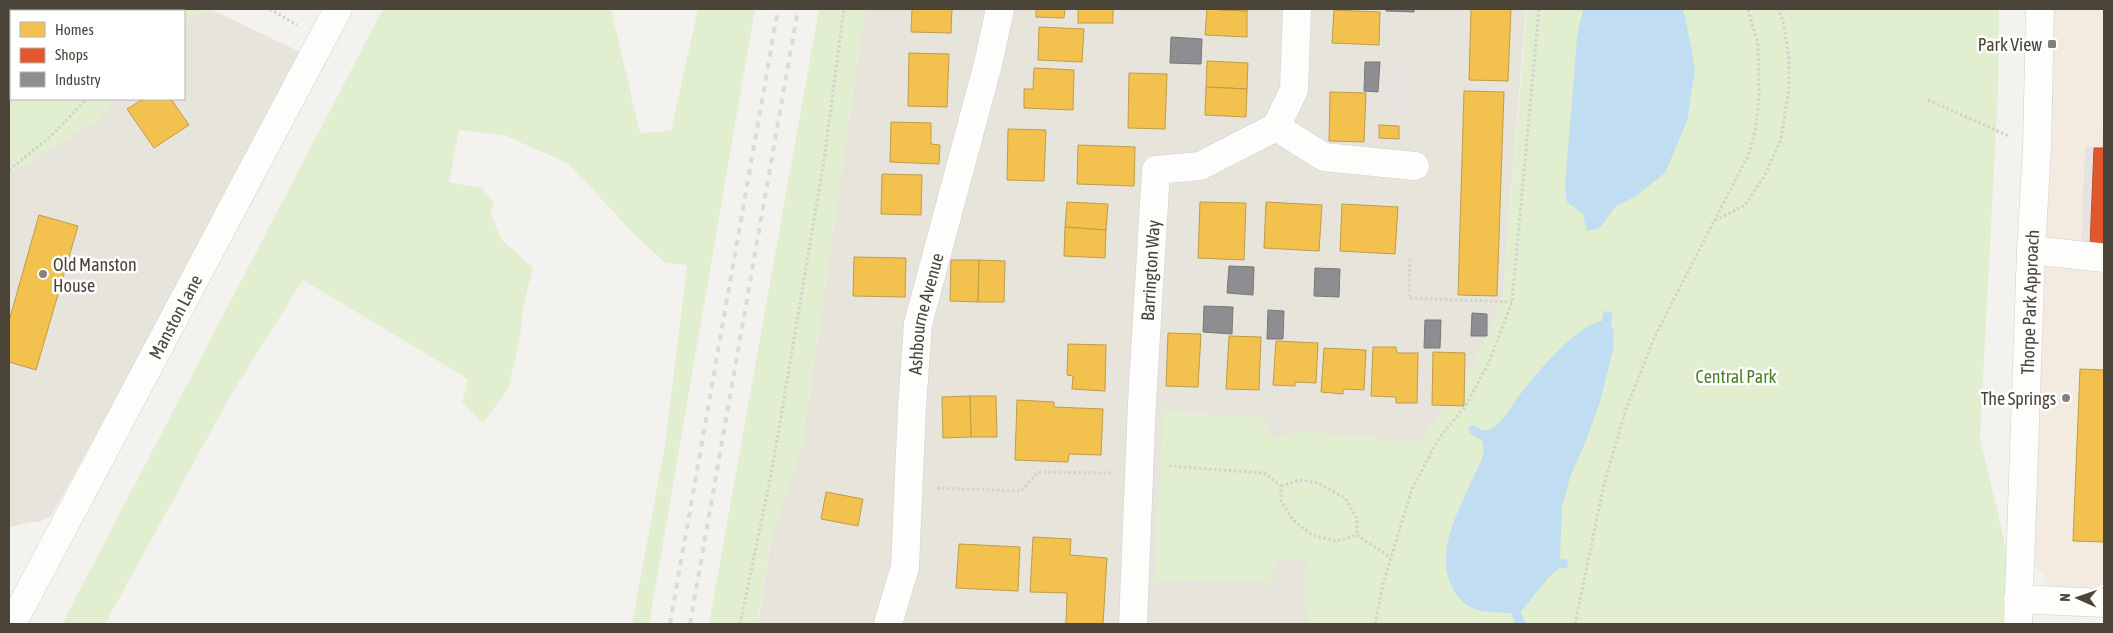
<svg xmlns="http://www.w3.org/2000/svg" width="2113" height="633" viewBox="0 0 2113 633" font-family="'Asap Condensed',sans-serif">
  <rect width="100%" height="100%" fill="#f4f2ee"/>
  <!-- residential -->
  <g fill="#e7e4dc">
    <polygon points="210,9 300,52 227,187 165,309 51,516 39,522 31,522 10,527 9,529 9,174 97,120 114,99 184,99 184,12"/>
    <polygon points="865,9 1526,9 1503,293 1495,320 1474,364 1363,624 758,624 772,534 802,445"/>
  </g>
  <!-- commercial -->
  <polygon fill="#f3ebdf" points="2045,9 2104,9 2104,603 2018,599 2048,581 2033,563"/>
  <!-- green -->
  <g fill="#e1eecf">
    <polygon points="9,9 214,9 184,20 184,11 11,11 11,99 114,99 97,120 9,174"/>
    <polygon points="383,9 611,9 640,133 671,131 698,9 755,9 649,624 632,624 665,445 687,265 665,263 632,232 569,164 504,135 459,130 449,182 482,188 494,203 490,212 502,240 533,268 524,303 519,344 508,389 483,423 462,403 468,379 303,280 232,393 105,624 62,624"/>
    <polygon points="819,9 865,9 802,445 772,534 757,624 709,624"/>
    <polygon points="1527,9 1999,9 1998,92 1980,438 2018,599 2012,624 1310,624 1304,599 1306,560 1278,560 1268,582 1155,579 1163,412 1261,417 1275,439 1297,431 1418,442 1452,398 1457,382 1474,364 1495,320 1503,293"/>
  </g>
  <!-- parking -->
  <g fill="#e6e3df">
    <polygon points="1385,53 1405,54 1403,110 1383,109"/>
    <polygon points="2104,87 2104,248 2081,247 2085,147 2102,147"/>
  </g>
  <!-- water -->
  <g fill="#c0ddf1">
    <polygon points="1583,9 1682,9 1685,16 1695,69 1687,121 1665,173 1636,196 1615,207 1600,228 1587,231 1583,214 1567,202 1565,188 1577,37"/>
    <path d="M 1604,311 L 1612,312 L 1611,326 L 1614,330 L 1613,350 L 1600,402 L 1585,443 L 1570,477 L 1562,507 L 1560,559 L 1568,560 L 1567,568 L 1559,568 L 1548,578 L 1520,613 L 1521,617 L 1515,620 L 1511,613 C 1499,612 1483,613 1472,608 C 1463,605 1454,592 1450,583 C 1436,548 1460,508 1474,476 C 1479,465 1487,453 1482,440 L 1478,438 L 1480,431 C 1489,431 1494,428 1500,422 C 1507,415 1512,405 1518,397 C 1534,376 1577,324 1602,321 Z"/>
  </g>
  <!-- homes -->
  <g fill="#f2c14e" stroke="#c09c48">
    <polygon points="912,9 952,9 951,33 911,32"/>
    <polygon points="1036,9 1065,9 1064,18 1036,17"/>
    <rect x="1078" y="9" width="35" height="14"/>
    <polygon points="1207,9 1247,11 1247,37 1205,35"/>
    <polygon points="1207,9 1248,9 1247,11"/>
    <polygon points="1471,9 1511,9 1508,81 1469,80"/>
    <polygon points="1334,10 1380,12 1379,45 1332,43"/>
    <polygon points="1039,27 1084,29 1082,62 1038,60"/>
    <polygon points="909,53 949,54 947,107 908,106"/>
    <polygon points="1207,61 1248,63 1247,89 1206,87"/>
    <polygon points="1034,68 1074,70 1073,110 1024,108 1024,89 1033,89"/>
    <polygon points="1129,73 1167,74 1165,129 1128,128"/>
    <polygon points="1206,87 1247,89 1246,117 1205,115"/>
    <polygon points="1464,91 1504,92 1497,296 1458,295"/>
    <polygon points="1330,92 1366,93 1364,142 1329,141"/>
    <polygon points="143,99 171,99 189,125 154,148 127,109"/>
    <polygon points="891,122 931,123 931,144 940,145 939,164 890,162"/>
    <polygon points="1379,125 1399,126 1399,139 1379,138"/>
    <polygon points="1008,129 1046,130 1044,181 1007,180"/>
    <polygon points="1078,145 1135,147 1134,186 1077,184"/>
    <polygon points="882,174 922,175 921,215 881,214"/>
    <polygon points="1067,202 1108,204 1106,230 1065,227"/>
    <polygon points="1200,202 1246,203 1244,260 1198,258"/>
    <polygon points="1266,202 1322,205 1319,251 1264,248"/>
    <polygon points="1342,204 1398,207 1395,254 1340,251"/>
    <polygon points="39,215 78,226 36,370 9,362 9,321"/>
    <polygon points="1065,227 1106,230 1105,258 1064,256"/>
    <polygon points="854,257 906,258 905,297 853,296"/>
    <polygon points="951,260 979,260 978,302 950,301"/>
    <polygon points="979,260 1005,261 1004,302 978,302"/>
    <polygon points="1168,333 1201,334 1198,387 1166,386"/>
    <polygon points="1229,336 1261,337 1259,390 1226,389"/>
    <polygon points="1276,341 1318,343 1316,383 1295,382 1295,386 1273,385"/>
    <polygon points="1068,344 1106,345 1105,391 1072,389 1073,376 1067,375"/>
    <polygon points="1373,347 1396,347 1397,353 1418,353 1417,403 1396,403 1396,397 1371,396"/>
    <polygon points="1324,348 1366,350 1364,390 1343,389 1343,394 1321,392"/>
    <polygon points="1433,352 1465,353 1464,406 1432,405"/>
    <polygon points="2080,369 2104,370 2104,542 2073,541"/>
    <polygon points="970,396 996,396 997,437 971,437"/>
    <polygon points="970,396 971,437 943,438 942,397"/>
    <polygon points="1017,400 1054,402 1054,407 1103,409 1101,455 1069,454 1068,462 1015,460"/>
    <polygon points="826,492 863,499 858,526 821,519"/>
    <polygon points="1033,537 1071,539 1070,555 1107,558 1103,624 1066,624 1067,593 1030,592"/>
    <polygon points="959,544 1020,547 1018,591 956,588"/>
  </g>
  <!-- shops -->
  <polygon fill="#e4572e" stroke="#b65131" points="2094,148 2104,148 2104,247 2090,246"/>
  <!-- industry -->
  <g fill="#8d8d92" stroke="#797777">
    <polygon points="1386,9 1414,9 1414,12 1386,11"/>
    <polygon points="1171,37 1202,39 1201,64 1170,63"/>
    <polygon points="1365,62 1380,62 1378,92 1364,91"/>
    <polygon points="1229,266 1254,267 1253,295 1227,293"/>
    <polygon points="1315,268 1340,269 1339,297 1314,296"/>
    <polygon points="1204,306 1233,307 1232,334 1203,332"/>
    <polygon points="1268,310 1284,311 1283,339 1267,339"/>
    <polygon points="1472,313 1487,314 1487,336 1471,336"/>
    <polygon points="1425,320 1441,320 1440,348 1424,348"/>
  </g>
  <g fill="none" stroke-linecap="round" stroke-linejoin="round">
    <!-- stream -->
    <g stroke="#c0ddf1" stroke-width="9">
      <polyline points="1473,430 1489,439"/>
      <polyline points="1515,611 1521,624"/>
    </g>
    <!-- minor casing -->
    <g stroke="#d2d0cb" stroke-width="29">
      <g id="minor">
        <polyline points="1276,127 1324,157 1415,166"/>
        <polyline points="2031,250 2104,258"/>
        <polyline points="2018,599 2104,603"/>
        <path id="s1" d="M 12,624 L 338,9"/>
        <path id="s2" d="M 888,624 L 905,567 L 912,407 L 918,324 L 988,64 L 1000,9"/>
        <path id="s3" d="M 1133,624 L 1142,402 L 1156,170 L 1200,166 L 1276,127 L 1294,90 L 1297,9"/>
        <path id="s4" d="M 2018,624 L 2031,250 L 2037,148 L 2040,9"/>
      </g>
    </g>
    <!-- path -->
    <g stroke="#d3d2cc" stroke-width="3" stroke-dasharray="2.5 2.5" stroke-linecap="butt">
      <polyline points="270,9 297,25"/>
      <polyline points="167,11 169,9"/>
      <polyline points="1928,100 2009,136"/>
      <polyline points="9,170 52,135 87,99"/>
      <polyline points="1714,221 1748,156 1756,128 1759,94 1758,45 1748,9"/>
      <polyline points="1410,259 1409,298 1512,302"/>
      <polyline points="1169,466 1264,473 1281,486 1281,501 1293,520 1312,535 1336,541 1357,535 1391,558"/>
      <polyline points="1281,486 1300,480 1318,483 1345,498 1357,518 1357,535"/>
      <polyline points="937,488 1021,491 1038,472 1112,473"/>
      <polyline points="740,624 772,470 824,160 844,9"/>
      <polyline points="1375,624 1383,584 1412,489 1439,438 1465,407 1489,362 1512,302 1539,9"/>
      <polyline points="1575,624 1604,484 1626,409 1655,336 1714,221 1745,205 1765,175 1781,139 1789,88 1789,58 1783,21 1778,9"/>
    </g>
    <!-- minor -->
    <use href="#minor" stroke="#fdfdfc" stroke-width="28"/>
    <!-- rail -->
    <g stroke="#dbdbda" stroke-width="4" stroke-dasharray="6 6" stroke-linecap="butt">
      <polyline points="670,624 778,9"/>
      <polyline points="690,624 798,9"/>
    </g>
  </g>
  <!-- markers -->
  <g fill="#868178" stroke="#fff" stroke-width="2">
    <rect x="2047" y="39" width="10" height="10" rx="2.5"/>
    <circle cx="43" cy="274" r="5"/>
    <circle cx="2066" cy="398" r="5"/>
  </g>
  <g text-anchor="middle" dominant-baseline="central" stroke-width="5" stroke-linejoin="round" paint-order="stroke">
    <!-- poi labels -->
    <g font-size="18" fill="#4b4439" stroke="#fff" text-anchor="end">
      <text x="2042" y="44">Park View</text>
      <text x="53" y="264" text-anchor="start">Old Manston<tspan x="53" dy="21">House</tspan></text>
      <text x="2056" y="398">The Springs</text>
    </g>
    <!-- street labels -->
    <g font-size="18" fill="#4b4439" stroke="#fff">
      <text stroke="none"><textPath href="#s3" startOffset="354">Barrington Way</textPath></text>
      <text stroke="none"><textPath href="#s4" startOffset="322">Thorpe Park Approach</textPath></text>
      <text stroke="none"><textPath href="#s2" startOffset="314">Ashbourne Avenue</textPath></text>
      <text stroke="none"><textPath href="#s1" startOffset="348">Manston Lane</textPath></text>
    </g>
    <!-- park labels -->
    <g font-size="18" fill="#4a7f2a" stroke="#fff">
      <text x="1736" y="376">Central Park</text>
    </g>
  </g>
  <!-- border -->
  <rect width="2113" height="633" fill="none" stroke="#4b4439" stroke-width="20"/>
  <!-- legend -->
  <rect x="10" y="10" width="175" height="90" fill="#ffffff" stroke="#b7b4b0"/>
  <rect x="20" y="22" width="25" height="15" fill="#f2c14e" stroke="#b7b4b0"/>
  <text x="55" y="35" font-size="15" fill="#4b4439">Homes</text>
  <rect x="20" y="48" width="25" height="15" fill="#e4572e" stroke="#b7b4b0"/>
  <text x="55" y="60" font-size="15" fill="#4b4439">Shops</text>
  <rect x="20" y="72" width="25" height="15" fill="#8d8d92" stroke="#b7b4b0"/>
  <text x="55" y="85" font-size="15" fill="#4b4439">Industry</text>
  <!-- north arrow -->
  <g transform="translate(2078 598) rotate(272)" stroke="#ffffff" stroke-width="4" paint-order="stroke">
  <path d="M0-4L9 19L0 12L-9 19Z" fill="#4b4439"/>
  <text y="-8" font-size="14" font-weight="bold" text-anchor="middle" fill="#4b4439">N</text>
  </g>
</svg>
